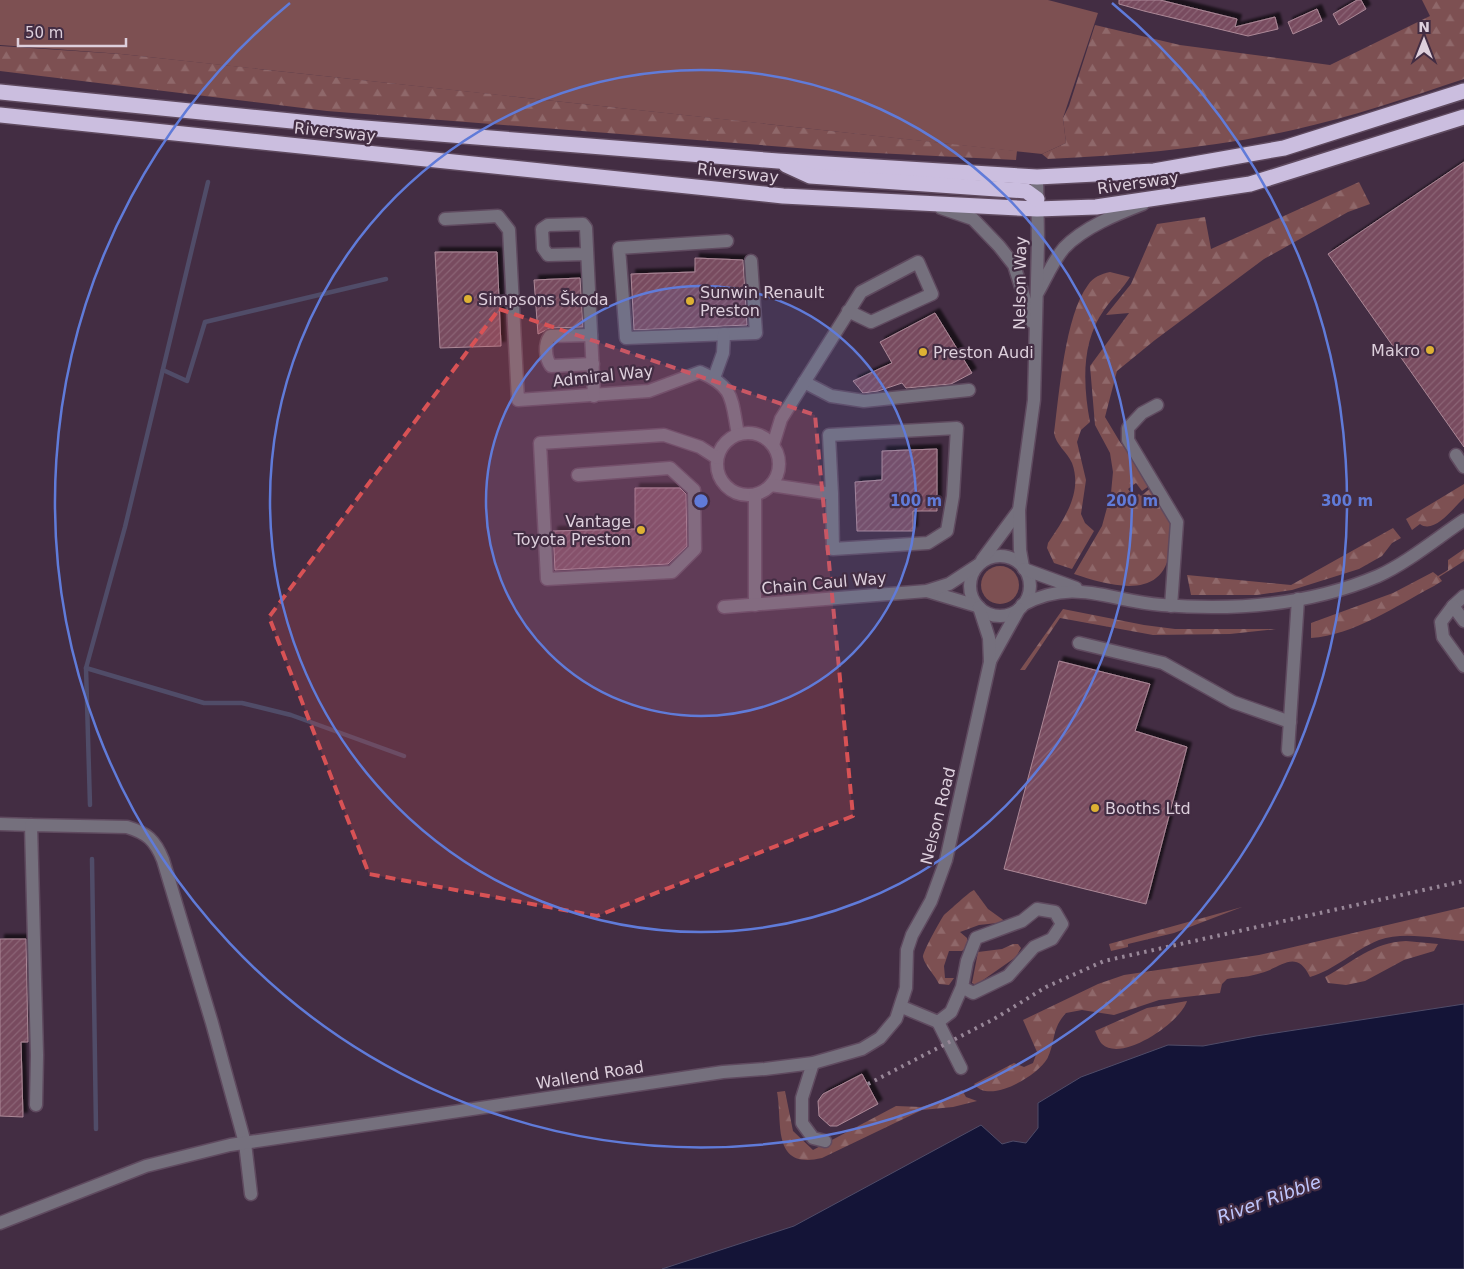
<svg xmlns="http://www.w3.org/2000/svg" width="1464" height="1269" viewBox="0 0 1464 1269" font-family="'DejaVu Sans',sans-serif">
  <defs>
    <pattern id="forest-firs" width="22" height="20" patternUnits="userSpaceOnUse" patternTransform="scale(1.25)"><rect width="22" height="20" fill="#7d5052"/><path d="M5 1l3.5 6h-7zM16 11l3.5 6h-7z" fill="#8f686a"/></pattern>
    <pattern id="building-hatch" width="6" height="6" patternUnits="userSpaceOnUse" patternTransform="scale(1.25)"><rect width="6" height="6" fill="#784b5f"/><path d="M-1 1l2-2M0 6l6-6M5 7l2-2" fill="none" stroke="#8b6475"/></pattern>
    <filter id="shadow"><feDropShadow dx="4.5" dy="-4.5" stdDeviation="1" flood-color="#0009"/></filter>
  </defs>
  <rect width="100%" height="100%" fill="#432d43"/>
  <!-- grass -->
  <g fill="#7d5052">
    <polygon points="0,0 1048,0 1098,13 1063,118 1066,143 1042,154 121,54 0,45"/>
    <circle cx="1000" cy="585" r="19"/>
  </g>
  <!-- forest -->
  <g fill="url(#forest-firs)">
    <path d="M 1422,0 L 1464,0 L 1464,79 C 1407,98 1351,117 1293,130 C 1212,148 1131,155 1048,159 L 1042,154 L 1066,143 L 1063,118 L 1069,106 L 1095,25 L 1180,45 L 1330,65 L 1430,16 Z"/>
    <polygon points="0,46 121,54 1017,151 1016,160 836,151 327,111 0,71"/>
    <path d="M 1359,182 L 1370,204 L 1348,212 L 1264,259 L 1155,340 L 1117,371 L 1105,417 L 1120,442 L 1152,484 L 1142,491 L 1136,483 L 1128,489 L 1134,497 L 1139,494 L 1141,496 L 1153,486 C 1159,499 1170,515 1172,529 C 1172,535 1171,542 1170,548 C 1165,602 1110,586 1074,574 L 1102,526 L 1111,493 L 1113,472 L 1110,453 L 1095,425 L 1090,366 L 1129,313 L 1106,315 L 1131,284 L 1157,224 L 1205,217 L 1211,249 Z"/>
    <path d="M 1110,272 L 1130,277 C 1123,289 1112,298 1104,310 C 1081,342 1083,385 1090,422 L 1081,430 L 1077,442 L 1086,480 L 1081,514 L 1085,523 L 1094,531 L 1072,569 L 1054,563 L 1047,548 L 1048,543 C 1064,519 1083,493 1072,463 C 1067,452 1056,445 1054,433 C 1059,395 1065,315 1088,285 C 1093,277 1101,274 1110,272 Z"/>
    <path d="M 1464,484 L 1464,498 C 1454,507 1434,535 1420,524 L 1412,530 L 1406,519 Z"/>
    <polygon points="1393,528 1401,538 1392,543 1382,556 1359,569 1292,590 1257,595 1191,595 1187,575 1291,585"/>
    <path d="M 1464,549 L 1464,561 L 1439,577 L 1442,581 L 1434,586 C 1396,606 1354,635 1311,638 L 1311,623 L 1393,593 L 1433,572 L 1438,576 L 1448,570 L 1448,560 Z"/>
    <polygon points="1063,609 1144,625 1175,629 1276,629 1230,634 1153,635 1060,618 1025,670 1020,670"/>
    <path d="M 974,890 L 988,909 L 1006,922 L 979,925 L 960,932 L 967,938 L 967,947 L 962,951 L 949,951 L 944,966 L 945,978 L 954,978 L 949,985 L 939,984 C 935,975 925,966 923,957 C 922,953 941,919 944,915 C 949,911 970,891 974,890 Z"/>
    <polygon points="1242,907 1174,933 1128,944 1128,947 1111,951 1109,944"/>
    <path d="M 1464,907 L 1464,941 C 1438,939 1404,931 1379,940 C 1354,950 1335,970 1310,977 C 1296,948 1281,968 1261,973 C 1250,977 1238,977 1227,979 L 1222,984 L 1220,993 L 1159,1000 L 1114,1015 L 1082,1010 L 1066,1013 C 1051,1029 1056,1042 1047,1059 C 1037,1076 989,1105 974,1084 L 1014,1063 L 1024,1067 L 1033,1063 L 1037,1052 L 1023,1020 L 1098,984 L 1124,975 L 1259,955 Z"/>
    <path d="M 1406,941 L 1438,944 L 1434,951 L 1404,960 L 1365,981 L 1346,985 L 1328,983 L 1325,977 C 1353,962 1373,942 1406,941 Z"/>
    <polygon points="1013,944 1018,944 1021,948 1016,957 976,985 972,983 978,952 1002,949"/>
    <path d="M 1187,1001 C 1181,1022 1122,1063 1102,1044 C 1099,1041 1097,1035 1095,1031 L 1147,1008 Z"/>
    <path d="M 962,1090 L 966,1097 L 977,1101 L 953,1107 L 922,1110 L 822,1158 C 771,1170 783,1123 777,1092 L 785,1091 L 793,1131 L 813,1150 L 896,1106 L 921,1107 L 944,1100 Z"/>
  </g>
  <!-- water -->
  <polygon fill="#141437" stroke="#504c68" points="1464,1004 1464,1269 662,1269 794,1226 981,1125 1002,1144 1013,1141 1026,1143 1038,1128 1038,1103 1081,1077 1168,1045 1203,1046 1256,1036"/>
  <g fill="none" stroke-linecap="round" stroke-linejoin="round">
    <!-- stream -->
    <g stroke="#504c68" stroke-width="4.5">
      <polyline points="163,370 187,381 205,322 386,279"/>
      <polyline points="86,668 204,703 242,703 291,715 404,756"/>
      <polyline points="90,805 86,668 125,527 208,182"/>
      <polyline points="92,859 96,1129"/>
    </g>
  </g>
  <!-- building -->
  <g fill="url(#building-hatch)" stroke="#ac8897" filter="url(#shadow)">
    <polygon points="1119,0 1160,0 1237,19 1235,27 1275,17 1278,29 1248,36 1144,11 1119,4"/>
    <polygon points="1357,0 1361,0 1366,9 1339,25 1333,14"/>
    <polygon points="1317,9 1322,21 1293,34 1288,22"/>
    <polygon points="1464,162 1464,447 1328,254"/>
    <polygon points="435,252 497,252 501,346 440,348"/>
    <polygon points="695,258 743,260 747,325 634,330 631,274 695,272"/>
    <polygon points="580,278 583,327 550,328 538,334 534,280"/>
    <polygon points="935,313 972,373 951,384 906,388 902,383 878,391 863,393 853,381 892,363 880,342"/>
    <polygon points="937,449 937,511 913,511 913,531 857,531 855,482 882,480 882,451"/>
    <polygon points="635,488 680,488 686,494 687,546 668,564 555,570 553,531 635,529"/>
    <polygon points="1059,661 1150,684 1135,731 1187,747 1146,904 1004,869"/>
    <polygon points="0,939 26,939 28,1042 21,1042 23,1117 0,1116"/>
    <polygon points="862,1074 878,1104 837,1126 830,1126 819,1116 818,1101 823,1094"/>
  </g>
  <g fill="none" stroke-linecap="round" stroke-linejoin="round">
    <!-- minor casing -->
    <g stroke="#5f4a5f" stroke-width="15">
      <g id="minor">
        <polyline points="941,208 973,219 999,246 1014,265 1032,322"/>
        <path d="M 445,219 L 498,216 L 509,230 L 518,400 L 649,391 L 700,372 C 735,387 731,399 738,434"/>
        <polyline points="727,241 619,248 626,338 756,333 751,261"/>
        <polyline points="587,254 548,255 543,248 542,229 548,225 583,224 586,228 594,396"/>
        <path d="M 1038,292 C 1046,278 1053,261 1064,248 C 1084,227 1117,214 1143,204"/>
        <path d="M 591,335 L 550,336 C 544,344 545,358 551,366 L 593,364"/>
        <polyline points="714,378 723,353 724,334"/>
        <polyline points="804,382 831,396 864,401 969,390"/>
        <polyline points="1157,405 1142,413 1128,428 1128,440 1177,522 1171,606"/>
        <circle cx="748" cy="464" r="31"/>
        <polyline points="773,445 781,419 861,292 918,262 932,294 871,322 848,311"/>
        <polyline points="1456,455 1464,467"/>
        <polyline points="578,475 670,468 694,490 695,549 672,572 547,579 540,443 664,435 700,447 717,458"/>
        <polyline points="771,485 832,494 829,435 957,428 953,496 947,531 928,543 833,549 832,494"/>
        <polyline points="755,495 755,605"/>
        <circle cx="1000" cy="586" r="30"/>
        <polyline points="982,560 1019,510"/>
        <polyline points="1023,567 1020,550 1019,510 1034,400 1038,242 1037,177"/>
        <polyline points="1024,569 1076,588"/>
        <polyline points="927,591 977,606"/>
        <polyline points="1464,596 1453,606 1441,622 1443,637 1464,666"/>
        <path d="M 1022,605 C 1075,577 1108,601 1162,605 C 1235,611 1310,605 1378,576 C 1407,563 1437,538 1464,520"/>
        <polyline points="1453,606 1464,621"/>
        <polyline points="724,607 927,591 949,584 978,565"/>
        <polyline points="1079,643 1163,663 1233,702 1290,722"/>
        <polyline points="990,661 1019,609"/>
        <polyline points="1288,750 1298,599"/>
        <polyline points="0,824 31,825"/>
        <polyline points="902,1007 938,1022 951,1012 962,987 967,961 976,938 1022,921 1037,909 1055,912 1062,924 1052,939 1034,947 1008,976 973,993 962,987"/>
        <polyline points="938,1022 961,1068"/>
        <polyline points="813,1063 802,1098 802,1123 813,1138 825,1141"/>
        <path d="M 36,1105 L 37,1055 L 31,825 L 127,827 C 147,833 155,840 163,860 L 212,1023 L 245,1143 L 251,1194"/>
        <polyline points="0,1223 146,1166 230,1145 723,1072 765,1069 813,1063 862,1049 880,1038 896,1019 906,988 907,950 912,935 931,901 946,860 990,662 989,638 979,607"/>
      </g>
    </g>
    <!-- highway casing -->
    <g stroke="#5f4a5f" stroke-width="18">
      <g id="highway">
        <polyline points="0,92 352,127 778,161 1037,177 1154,171 1284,148 1464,91"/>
        <polyline points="0,115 783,196 1037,209 1096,207 1250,184 1464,117"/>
        <polyline points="786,165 810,176 1026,191 1037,199"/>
      </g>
    </g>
    <!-- minor -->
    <use href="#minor" stroke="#75707d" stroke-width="12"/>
    <!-- highway -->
    <use href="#highway" stroke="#cbbedf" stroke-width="15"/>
    <!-- rail -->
    <polyline stroke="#988798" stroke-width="4" stroke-dasharray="2.5 5" stroke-linecap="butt" points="868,1084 994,1019 1046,987 1104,961 1464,881"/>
  </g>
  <!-- marked area -->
  <path fill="#d85255" fill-opacity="0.2" stroke="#d85255" stroke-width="4" stroke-dasharray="10 6" stroke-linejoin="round" d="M 499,309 L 815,415 L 853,816 L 597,916 L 369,874 L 269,617 Z"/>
  <!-- distance rings -->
  <circle cx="701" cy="501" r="215" fill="#607bd9" fill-opacity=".12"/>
  <g fill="none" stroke="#607bd9" stroke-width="2.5">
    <circle cx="701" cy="501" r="215"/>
    <circle cx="701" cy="501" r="431"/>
    <path d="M1112 3A646 646 0 1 1 290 3"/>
  </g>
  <!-- markers -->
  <g fill="#ddb133" stroke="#432d43" stroke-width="2">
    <circle cx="468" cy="299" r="5"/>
    <circle cx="690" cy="301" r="5"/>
    <circle cx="1430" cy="350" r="5"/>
    <circle cx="923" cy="352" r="5"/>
    <circle cx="641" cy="530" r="5"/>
    <circle cx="1095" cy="808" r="5"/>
  </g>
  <g text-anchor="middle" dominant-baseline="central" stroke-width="4.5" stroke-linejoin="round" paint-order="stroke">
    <!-- street labels -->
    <g font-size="16" fill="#ddcfdc" stroke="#432d43">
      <text transform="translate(335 132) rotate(6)">Riversway</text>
      <text transform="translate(738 173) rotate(6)">Riversway</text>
      <text transform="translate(1138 183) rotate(-8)">Riversway</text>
      <text transform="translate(1020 283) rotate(-89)">Nelson Way</text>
      <text transform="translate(603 376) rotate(-6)">Admiral Way</text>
      <text transform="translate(824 583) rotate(-5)">Chain Caul Way</text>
      <text transform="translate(938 816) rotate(-76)">Nelson Road</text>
      <text transform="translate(590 1075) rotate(-9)">Wallend Road</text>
    </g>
    <!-- poi labels -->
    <g font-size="16" fill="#ddcfdc" stroke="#432d43" text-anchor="start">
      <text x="700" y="292">Sunwin Renault<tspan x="700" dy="18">Preston</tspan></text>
      <text x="478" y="299">Simpsons Škoda</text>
      <text x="1420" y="350" text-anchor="end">Makro</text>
      <text x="933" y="352">Preston Audi</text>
      <text x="631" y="521" text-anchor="end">Vantage<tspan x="631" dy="18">Toyota Preston</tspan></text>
      <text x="1105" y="808">Booths Ltd</text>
    </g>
    <!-- water labels -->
    <g font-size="18" font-style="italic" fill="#bfc6fd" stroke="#432d43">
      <text transform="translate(1269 1199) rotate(-20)">River Ribble</text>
    </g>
  </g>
  <circle cx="701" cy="501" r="8" fill="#607bd9" stroke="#432d43" stroke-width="2.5"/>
  <g font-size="15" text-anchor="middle" font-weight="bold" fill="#607bd9" stroke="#432d43" stroke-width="4.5" stroke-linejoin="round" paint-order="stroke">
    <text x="916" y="506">100 m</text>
    <text x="1132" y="506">200 m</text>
    <text x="1347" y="506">300 m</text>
  </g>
  <!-- north arrow -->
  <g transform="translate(1424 40)" stroke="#432d43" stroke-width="4" paint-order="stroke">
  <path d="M0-4L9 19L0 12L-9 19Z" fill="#ddcfdc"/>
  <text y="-8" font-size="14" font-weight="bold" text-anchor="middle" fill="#ddcfdc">N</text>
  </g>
  <!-- scale -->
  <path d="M18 38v8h108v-8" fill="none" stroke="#ddcfdc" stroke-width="2.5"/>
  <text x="25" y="38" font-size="15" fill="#ddcfdc" stroke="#432d43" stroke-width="4" paint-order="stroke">50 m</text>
</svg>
